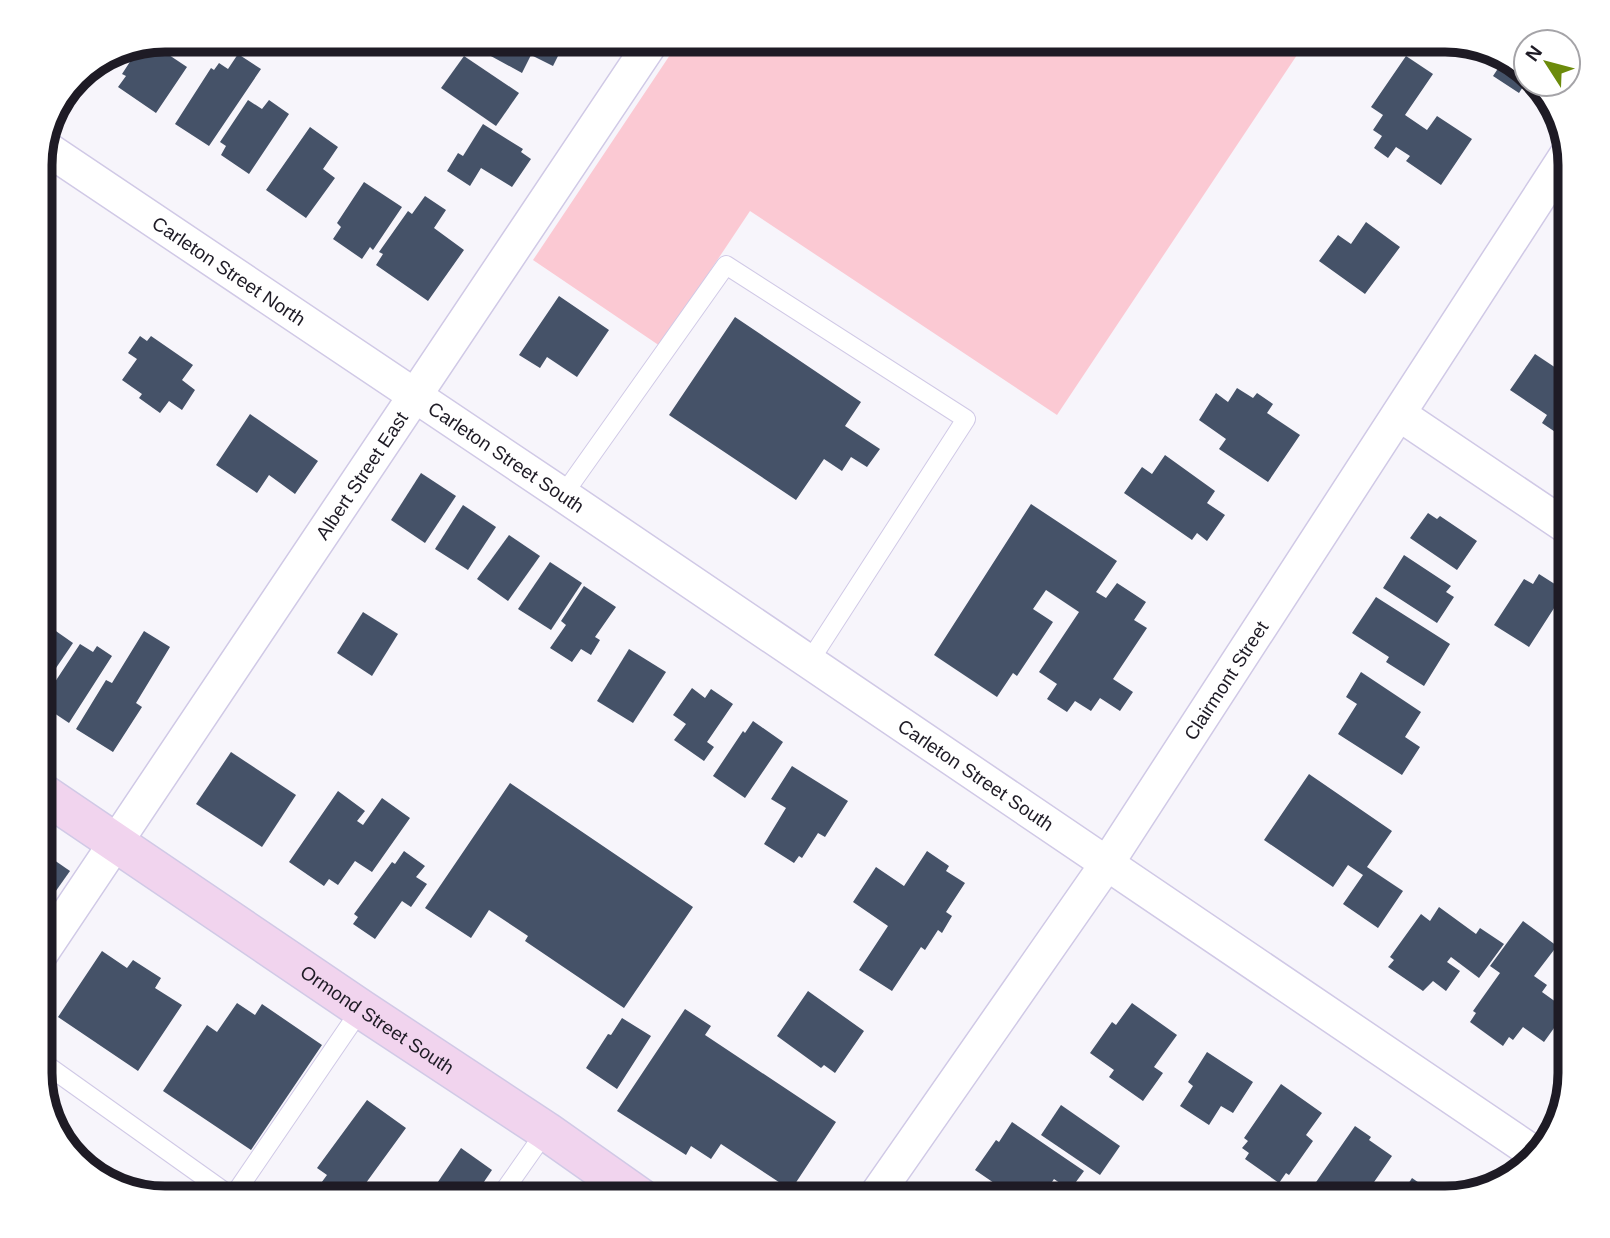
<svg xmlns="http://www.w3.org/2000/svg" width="1610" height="1238" viewBox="0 0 1610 1238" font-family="Helvetica,sans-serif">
  <rect width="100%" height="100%" fill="#f7f5fb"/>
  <!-- green -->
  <polygon fill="#fbc9d3" points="680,40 1307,40 1057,415 750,211 660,346 533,260"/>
  <!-- building -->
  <g fill="#455268">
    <polygon points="497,40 566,40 553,66 531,55 522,73 489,55"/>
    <polygon points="154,45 187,67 156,113 118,87 126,76 122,74 137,51"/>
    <polygon points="238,54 261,69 209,146 175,124 211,68 214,70 219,63 228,69"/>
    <polygon points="464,56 519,93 496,126 441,88"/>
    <polygon points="1406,56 1433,74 1405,115 1427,130 1437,116 1472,139 1441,185 1406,161 1410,156 1396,147 1388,158 1374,148 1382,136 1373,130 1383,115 1371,107"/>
    <polygon points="1491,56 1521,66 1526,73 1526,82 1519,93 1493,76 1501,64"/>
    <polygon points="248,100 262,109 269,100 289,114 249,174 221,155 226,146 220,142"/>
    <polygon points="483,124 523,149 521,152 531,159 512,187 481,168 470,186 447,171 458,153 463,156"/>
    <polygon points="310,127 338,147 323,169 335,178 306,218 266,190"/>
    <polygon points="364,182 402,207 373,250 370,247 362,259 333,239 341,227 337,223"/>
    <polygon points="425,196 446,210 434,228 464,250 428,301 376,265 383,254 379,252 408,211 412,214"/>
    <polygon points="1366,222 1400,247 1365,294 1319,261 1338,235 1351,244"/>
    <polygon points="559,296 609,330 577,377 547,357 540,368 519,355"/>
    <polygon points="735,317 861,402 845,426 880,449 867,467 851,457 842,471 824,459 796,500 669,415"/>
    <polygon points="140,336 147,341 151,336 193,365 182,380 195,390 182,410 169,401 160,413 139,398 142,394 122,380 137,359 128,353"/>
    <polygon points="1535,354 1568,376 1570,374 1570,442 1542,423 1547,415 1510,390"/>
    <polygon points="1237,388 1253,398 1257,393 1273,404 1267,413 1300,435 1268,482 1219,449 1226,439 1199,420 1216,393 1228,402"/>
    <polygon points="41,407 54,416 41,436"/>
    <polygon points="250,414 318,461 295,494 269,475 257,493 216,465"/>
    <polygon points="1165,455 1215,491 1207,503 1225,515 1207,541 1197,533 1192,540 1124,493 1142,467 1152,474"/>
    <polygon points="421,473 456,496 425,543 391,520"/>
    <polygon points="1031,504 1117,561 1096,592 1106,598 1117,583 1146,602 1134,620 1147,628 1113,679 1133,692 1120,711 1100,698 1091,711 1075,701 1067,712 1047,699 1057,684 1039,672 1079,612 1046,590 1033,609 1053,622 1017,676 1013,673 997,697 934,655"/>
    <polygon points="463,505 496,527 468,570 435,549"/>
    <polygon points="1428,513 1437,519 1440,516 1477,541 1457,570 1410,538"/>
    <polygon points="509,535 540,556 508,601 477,579"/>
    <polygon points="1404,555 1451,586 1446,592 1454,597 1437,623 1383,588"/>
    <polygon points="550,562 582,583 551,630 518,609"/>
    <polygon points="1539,574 1561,588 1555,599 1558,602 1529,647 1494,625 1524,579 1533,584"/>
    <polygon points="584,586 616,607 595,637 600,640 591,655 581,649 572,662 550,648 566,625 561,621"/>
    <polygon points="1376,597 1450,644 1424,686 1386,662 1389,657 1352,633"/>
    <polygon points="363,612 398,634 372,676 337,653"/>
    <polygon points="43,622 73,643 41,690 41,627"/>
    <polygon points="144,631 170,647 136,703 142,707 113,752 76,729 106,680 112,683"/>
    <polygon points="80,644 93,652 97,646 112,656 69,723 45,707 51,697 47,694"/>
    <polygon points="629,649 666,672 633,723 597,701"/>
    <polygon points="1361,672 1421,712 1405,737 1420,747 1402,775 1338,734 1357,704 1346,697"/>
    <polygon points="692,688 705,698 711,689 733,704 707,742 714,747 704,761 674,740 686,724 673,715"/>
    <polygon points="753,721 783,742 745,798 713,776 743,731 745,733"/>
    <polygon points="231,752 296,795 262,847 196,804"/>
    <polygon points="792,766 848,801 825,837 818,833 802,858 799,856 794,863 764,844 786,808 771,799"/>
    <polygon points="1309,774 1392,831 1367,867 1403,891 1378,928 1343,904 1363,875 1348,865 1333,887 1264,840"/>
    <polygon points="510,783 693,907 624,1008 525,941 528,936 489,910 471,938 425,908"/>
    <polygon points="338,791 365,811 357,821 363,825 382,798 410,818 372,872 355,861 338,885 329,879 324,886 289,862"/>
    <polygon points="41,851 70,871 41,912"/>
    <polygon points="404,851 425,866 416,877 427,884 411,907 402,901 375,939 353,924 358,917 354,914 392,862 395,864"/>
    <polygon points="927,851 949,866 946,871 965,883 946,912 952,916 942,933 938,930 925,950 921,947 892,991 859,970 888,926 853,902 876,867 904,886"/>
    <polygon points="1439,907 1476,934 1480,928 1504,944 1479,978 1451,957 1447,962 1460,971 1446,991 1433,981 1423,991 1388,967 1394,960 1390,957 1421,914 1430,921"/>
    <polygon points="1523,921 1557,946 1534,976 1547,985 1542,992 1567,1010 1544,1042 1523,1027 1513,1040 1509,1037 1503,1046 1470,1022 1476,1013 1473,1011 1500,973 1490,966"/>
    <polygon points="102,951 127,968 133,960 161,978 155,988 182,1005 138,1071 58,1017"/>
    <polygon points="808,991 864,1031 835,1073 824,1065 821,1068 777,1036"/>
    <polygon points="237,1003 255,1015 262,1004 322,1045 251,1150 163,1091 207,1025 217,1032"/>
    <polygon points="1132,1003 1177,1035 1154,1067 1163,1073 1143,1101 1109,1077 1114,1070 1090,1053 1112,1022 1116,1025"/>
    <polygon points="685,1009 711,1026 705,1035 836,1122 791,1190 721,1144 711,1159 691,1146 686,1155 617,1111"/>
    <polygon points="622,1018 651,1036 617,1089 586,1068 608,1034 611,1035"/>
    <polygon points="1207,1052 1253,1082 1233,1113 1221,1106 1209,1125 1180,1106 1193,1086 1188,1082"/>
    <polygon points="1281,1084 1322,1113 1306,1135 1313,1141 1289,1175 1286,1173 1279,1183 1245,1159 1249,1153 1242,1148 1248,1141 1244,1138"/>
    <polygon points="367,1100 406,1128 355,1198 310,1198 327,1175 317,1168"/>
    <polygon points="1061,1105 1120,1146 1100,1175 1041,1135"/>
    <polygon points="1012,1122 1084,1171 1070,1190 1054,1179 1041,1198 1016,1198 975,1170 996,1140 999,1142"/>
    <polygon points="1355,1126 1371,1137 1369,1140 1392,1156 1363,1198 1305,1198"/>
    <polygon points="461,1148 492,1170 473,1198 427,1198"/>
    <polygon points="87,1155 121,1176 118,1181 89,1172 82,1163"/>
    <polygon points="1412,1178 1441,1198 1399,1198"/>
  </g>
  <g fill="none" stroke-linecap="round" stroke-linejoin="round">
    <!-- service casing -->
    <g stroke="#d0c9e6" stroke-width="20">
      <g id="service">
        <polyline points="563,495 726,265 966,419 809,662"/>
        <polyline points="41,1061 232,1197"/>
        <polyline points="232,1198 361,1009"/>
        <polyline points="499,1198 546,1131"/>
      </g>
    </g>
    <!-- minor casing -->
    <g stroke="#d0c9e6" stroke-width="36">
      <g id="minor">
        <path id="s1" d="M 43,146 L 563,495 L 1537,1155"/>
        <polyline points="1399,414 1570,529"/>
        <path id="s2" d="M 41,954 L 653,40"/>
        <path id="s3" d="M 874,1198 L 1106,865 L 1567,154"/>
      </g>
    </g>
    <!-- secondary casing -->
    <g stroke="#d0c9e6" stroke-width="41">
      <g id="secondary">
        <path id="s4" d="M 41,792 L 361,1009 L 546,1131 L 641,1198"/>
      </g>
    </g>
    <!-- service -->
    <use href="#service" stroke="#fff" stroke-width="18"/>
    <!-- minor -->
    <use href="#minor" stroke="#fff" stroke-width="33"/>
    <!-- secondary -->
    <use href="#secondary" stroke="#f1d4ee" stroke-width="38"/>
  </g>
  <g text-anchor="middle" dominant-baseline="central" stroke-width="7" stroke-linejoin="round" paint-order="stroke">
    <!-- street labels -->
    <g font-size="19" fill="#1e1b25" stroke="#fff">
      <text stroke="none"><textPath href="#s1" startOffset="224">Carleton Street North</textPath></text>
      <text stroke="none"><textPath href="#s1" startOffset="558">Carleton Street South</textPath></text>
      <text stroke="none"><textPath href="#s2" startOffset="576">Albert Street East</textPath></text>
      <text stroke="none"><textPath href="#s3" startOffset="626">Clairmont Street</textPath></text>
      <text stroke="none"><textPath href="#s1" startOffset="1125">Carleton Street South</textPath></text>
      <text stroke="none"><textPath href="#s4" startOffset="406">Ormond Street South</textPath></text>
    </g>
  </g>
  <!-- crop -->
  <path d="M0 0H1610V1238H0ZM165 52H1445A113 113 0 0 1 1558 165V1073A113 113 0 0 1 1445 1186H165A113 113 0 0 1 52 1073V165A113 113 0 0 1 165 52Z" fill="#fff" fill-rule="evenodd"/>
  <path fill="none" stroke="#1e1b25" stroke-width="9" d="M165 52H1445A113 113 0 0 1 1558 165V1073A113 113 0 0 1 1445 1186H165A113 113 0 0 1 52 1073V165A113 113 0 0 1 165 52Z"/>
  <!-- north arrow -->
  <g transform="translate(1547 63) rotate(306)"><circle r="33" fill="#ffffff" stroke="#a5a4a8" stroke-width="2"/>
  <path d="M0-5L12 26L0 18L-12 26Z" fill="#6c8b0b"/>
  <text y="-10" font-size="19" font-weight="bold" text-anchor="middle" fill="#1e1b25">N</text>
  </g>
</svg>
